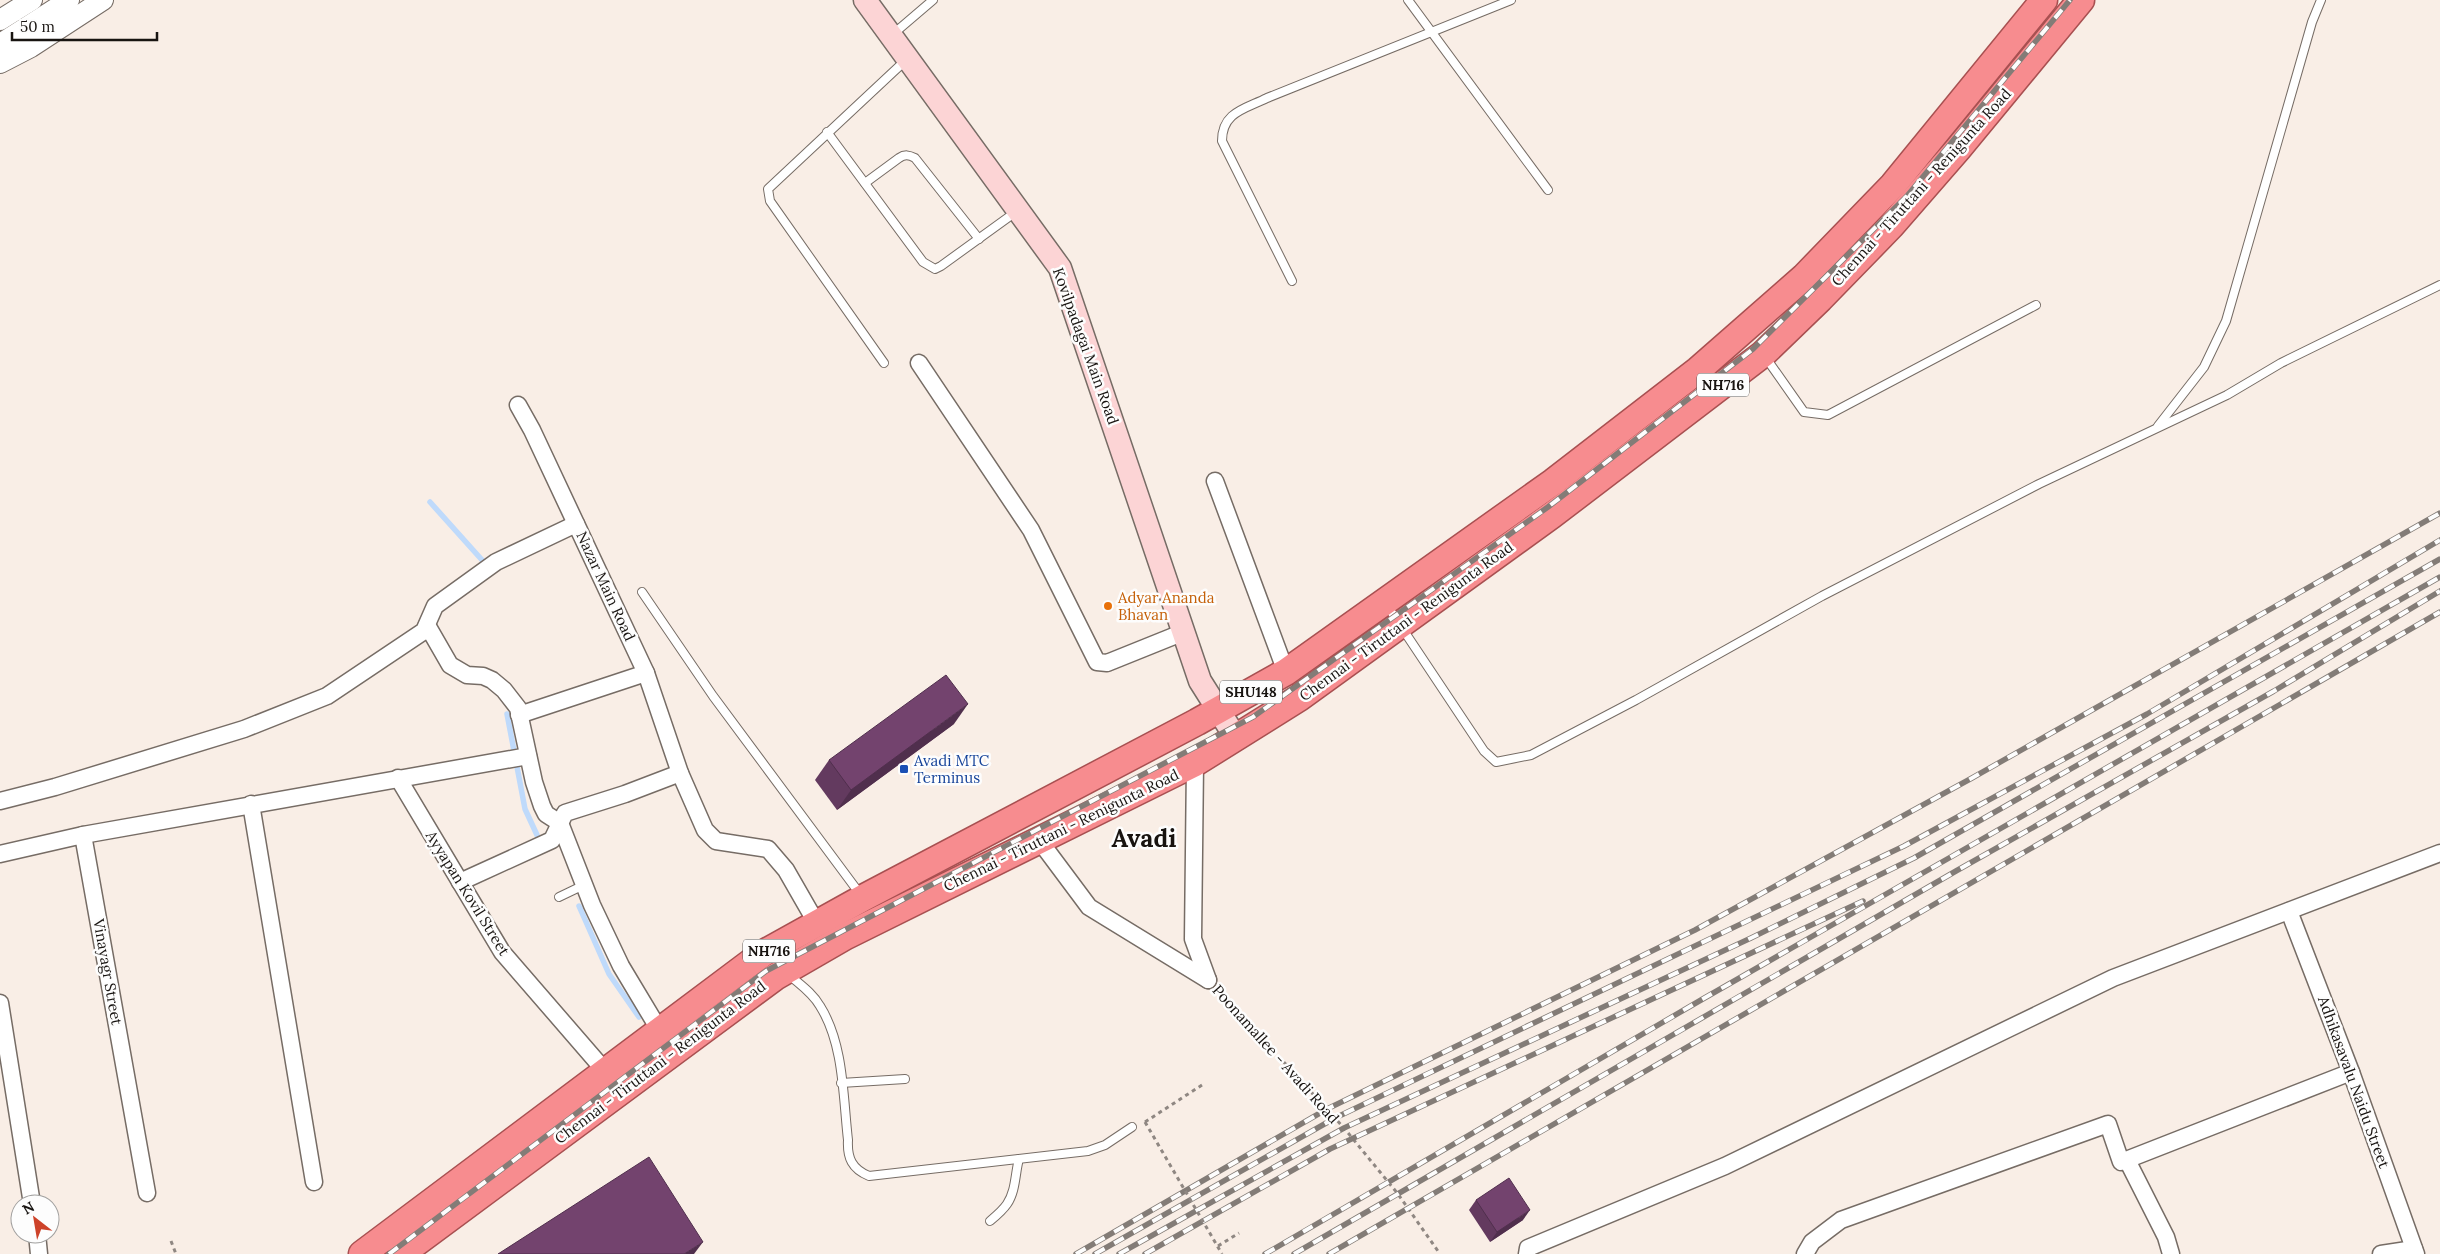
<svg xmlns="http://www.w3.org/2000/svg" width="2440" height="1254" viewBox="0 0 2440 1254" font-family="Lora,serif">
  <rect width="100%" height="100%" fill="#f9eee6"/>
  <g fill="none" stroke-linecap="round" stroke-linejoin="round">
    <!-- stream -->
    <g stroke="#bfdafb" stroke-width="5.5">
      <polyline points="430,502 482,560"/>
      <polyline points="507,714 525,809 537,835"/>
      <polyline points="579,906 609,974 639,1017"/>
    </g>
    <!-- service casing -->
    <g stroke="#766c65" stroke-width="10">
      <g id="service">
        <polyline points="1408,0 1548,190"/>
        <polyline points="892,35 933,0"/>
        <polyline points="827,132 923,262 935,269 941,266 1017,211"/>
        <path d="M 865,183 L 899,158 C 905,154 909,155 915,158 L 979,239"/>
        <path d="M 1292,281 L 1222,141 C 1222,112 1245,109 1267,98 L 1511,0"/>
        <polyline points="1766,358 1804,412 1828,415 2036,305"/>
        <polyline points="884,363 770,201 768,189 907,59"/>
        <polyline points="2158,426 2204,367 2226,321 2312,22 2321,0"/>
        <polyline points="642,592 713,696 860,894"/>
        <polyline points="1386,604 1484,751 1496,762 1531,755 1636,700 1822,596 2039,484 2227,395 2281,363 2440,285"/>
        <polyline points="559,897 584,885"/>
        <path d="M 788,974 C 799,984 812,992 820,1006 C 844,1044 843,1097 848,1140 C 847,1158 852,1169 869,1176 L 1088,1151 L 1105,1145 L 1132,1127"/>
        <polyline points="841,1083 905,1079"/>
        <path d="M 990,1221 C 996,1216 1003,1210 1007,1204 C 1016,1191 1015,1173 1019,1159"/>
      </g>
    </g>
    <!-- minor casing -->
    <g stroke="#766c65" stroke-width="19">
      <g id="minor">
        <polyline points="919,363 1031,530 1097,662 1107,663 1184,632"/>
        <polyline points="1215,481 1286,672"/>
        <polyline points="427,625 450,665 467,675 483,676 492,680 504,690 518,708 534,782 542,806 546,814 560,823 592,905 621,966 660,1031"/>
        <polyline points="519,715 646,673"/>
        <polyline points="1195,763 1193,939 1208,980"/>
        <polyline points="680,773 705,830 716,841 768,849 786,870 817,924"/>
        <polyline points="398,778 502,952 605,1071"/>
        <polyline points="0,801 55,787 244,729 327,696 424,631 435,606 496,562 576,524"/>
        <polyline points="251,804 314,1182"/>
        <polyline points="83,835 528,756"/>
        <polyline points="1039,840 1089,907 1208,980"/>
        <polyline points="0,854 83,835 147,1193"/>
        <polyline points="460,882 552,840 565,813 625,794 680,773 646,673 532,430 518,405"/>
        <polyline points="2289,911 2351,1072 2416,1254"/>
        <polyline points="0,1003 32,1204"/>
        <polyline points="2127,1160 2166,1237 2171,1254"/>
        <polyline points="37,1234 39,1254"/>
        <polyline points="1527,1254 1528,1248 1725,1166 2113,978 2440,853"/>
        <polyline points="1805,1254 1812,1242 1841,1220 2108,1124 2121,1162 2351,1072"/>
        <polyline points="2381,1254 2414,1249"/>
      </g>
    </g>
    <!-- tertiary casing -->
    <g stroke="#766c65" stroke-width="22">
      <g id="tertiary">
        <polyline points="0,20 32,0"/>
        <polyline points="0,44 69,0"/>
        <polyline points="0,63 31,47 103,0"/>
      </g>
    </g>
    <!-- secondary casing -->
    <g stroke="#766c65" stroke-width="25">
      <polyline id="secondary" points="865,0 1060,268 1200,681 1236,738"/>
    </g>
    <!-- trunk casing -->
    <g stroke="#a85051" stroke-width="29">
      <g id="trunk">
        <polyline points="362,1254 762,954 863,898 1197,722 1286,672 1553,482 1698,370 1804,277 1893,185 2044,0"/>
        <polyline points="401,1254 775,977 846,936 1195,763 1299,698 1552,515 1763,354 1820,299 1891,226 1958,149 2081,0"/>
      </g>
    </g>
    <!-- path -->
    <g stroke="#8f8782" stroke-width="3" stroke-dasharray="4 4" stroke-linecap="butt">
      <polyline points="1219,991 1344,1128 1398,1194 1440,1254"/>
      <polyline points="1145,1122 1202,1085"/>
      <polyline points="171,1241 176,1254"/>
      <polyline points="1218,1246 1239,1233"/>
    </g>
    <!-- service -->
    <use href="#service" stroke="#fff" stroke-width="8"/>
    <!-- minor -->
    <use href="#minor" stroke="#fff" stroke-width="16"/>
    <!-- tertiary -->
    <use href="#tertiary" stroke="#fff" stroke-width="20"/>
    <!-- secondary -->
    <use href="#secondary" stroke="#fcd4d5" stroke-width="22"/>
    <!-- trunk -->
    <use href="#trunk" stroke="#f78c8f" stroke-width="26"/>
    <!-- rail casing -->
    <g stroke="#837c77" stroke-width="5.5">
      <g id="rail">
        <polyline points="389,1254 766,971 1253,717 1548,507 1753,349 1907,196 2070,0"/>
        <polyline points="1076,1254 1327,1109 1695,930 1972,778 2440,513"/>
        <polyline points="1095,1254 1335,1118 1904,846 2147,714 2440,540"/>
        <polyline points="1119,1254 1344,1128 1751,938 1914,858 2440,559"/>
        <polyline points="1145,1254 1330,1149 1863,901"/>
        <polyline points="1265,1254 1701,1000 2440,577"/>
        <polyline points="1294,1254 1956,871 2274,691 2440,591"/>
        <polyline points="1329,1254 2440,612"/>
      </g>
    </g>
    <!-- rail -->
    <use href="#rail" stroke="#fdfdfd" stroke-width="4" stroke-dasharray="11" stroke-linecap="butt"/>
    <!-- path-bridge -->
    <polyline stroke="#8f8782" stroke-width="3" stroke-dasharray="4 4" stroke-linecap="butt" points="1145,1122 1222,1254"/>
  </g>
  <!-- wall -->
  <g fill="#633a5f">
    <polygon points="954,724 837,810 815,780 829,760"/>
    <polygon points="1476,1200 1523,1220 1490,1242 1469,1210"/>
  </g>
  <!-- shaded-wall -->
  <g fill="#502f4d">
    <polygon points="968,704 954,724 837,810 851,790"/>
    <polygon points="1530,1210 1523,1220 1490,1242 1497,1232"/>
    <polygon points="703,1242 694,1254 684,1254"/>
  </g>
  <!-- building -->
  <g fill="#73436e" stroke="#502f4d">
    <polygon points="946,675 968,704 851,790 829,760"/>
    <polygon points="649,1157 703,1242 684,1254 498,1254"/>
    <polygon points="1509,1178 1530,1210 1497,1232 1476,1200"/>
  </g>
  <!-- markers -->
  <circle fill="#e8710a" stroke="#fdfdfd" stroke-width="2" cx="1108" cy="606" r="5"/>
  <rect fill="#1a4fb4" stroke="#fdfdfd" stroke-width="2" x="899" y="764" width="10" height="10" rx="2.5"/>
  <g text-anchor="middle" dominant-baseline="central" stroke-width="5" stroke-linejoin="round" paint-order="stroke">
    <!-- shield labels -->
    <g fill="#fdfdfd" stroke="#5d5a58" stroke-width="1">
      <rect x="1697" y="373.5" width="52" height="23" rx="4"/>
      <rect x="1220" y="680.5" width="62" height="23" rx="4"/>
      <rect x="743" y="939.5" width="52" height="23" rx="4"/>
    </g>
    <g font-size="14" font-weight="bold" fill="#181411">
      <text x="1723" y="385">NH716</text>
      <text x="1251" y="692">SHU148</text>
      <text x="769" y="951">NH716</text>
    </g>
    <!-- street labels -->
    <g font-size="15" fill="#181411" stroke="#fdfdfd">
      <text transform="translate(1921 187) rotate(-48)">Chennai - Tiruttani - Renigunta Road</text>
      <text transform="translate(1086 346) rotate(70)">Kovilpadagai Main Road</text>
      <text transform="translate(606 586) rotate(65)">Nazar Main Road</text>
      <text transform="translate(1406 621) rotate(-36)">Chennai - Tiruttani - Renigunta Road</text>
      <text transform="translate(1061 830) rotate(-26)">Chennai - Tiruttani - Renigunta Road</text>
      <text transform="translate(468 893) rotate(58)">Ayyapan Kovil Street</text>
      <text transform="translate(108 972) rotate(80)">Vinayagr Street</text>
      <text transform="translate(1276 1054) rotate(48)">Poonamallee - Avadi Road</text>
      <text transform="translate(660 1062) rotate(-37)">Chennai - Tiruttani - Renigunta Road</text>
      <text transform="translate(2354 1082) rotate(70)">Adhikasavalu Naidu Street</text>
    </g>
    <!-- food labels -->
    <g font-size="15" fill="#c56008" stroke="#fdfdfd" text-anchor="start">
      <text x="1118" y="597">Adyar Ananda<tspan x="1118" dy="17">Bhavan</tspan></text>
    </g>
    <!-- transit labels -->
    <g font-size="15" fill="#164399" stroke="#fdfdfd" text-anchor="start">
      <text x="914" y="760">Avadi MTC<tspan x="914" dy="17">Terminus</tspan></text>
    </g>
    <!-- town labels -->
    <g font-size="25" font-weight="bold" fill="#181411" stroke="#fdfdfd">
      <text x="1144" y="838">Avadi</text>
    </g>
  </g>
  <!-- north arrow -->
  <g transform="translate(35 1219) rotate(329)"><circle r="24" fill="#fdfdfd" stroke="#a1a09f"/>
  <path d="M0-4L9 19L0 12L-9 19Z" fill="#cd4229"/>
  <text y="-8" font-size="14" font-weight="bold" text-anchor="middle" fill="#181411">N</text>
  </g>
  <!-- scale -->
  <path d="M12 32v8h145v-8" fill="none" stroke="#181411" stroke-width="2.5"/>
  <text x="20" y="32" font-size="15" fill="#181411" stroke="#fdfdfd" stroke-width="4" paint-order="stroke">50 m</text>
</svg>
